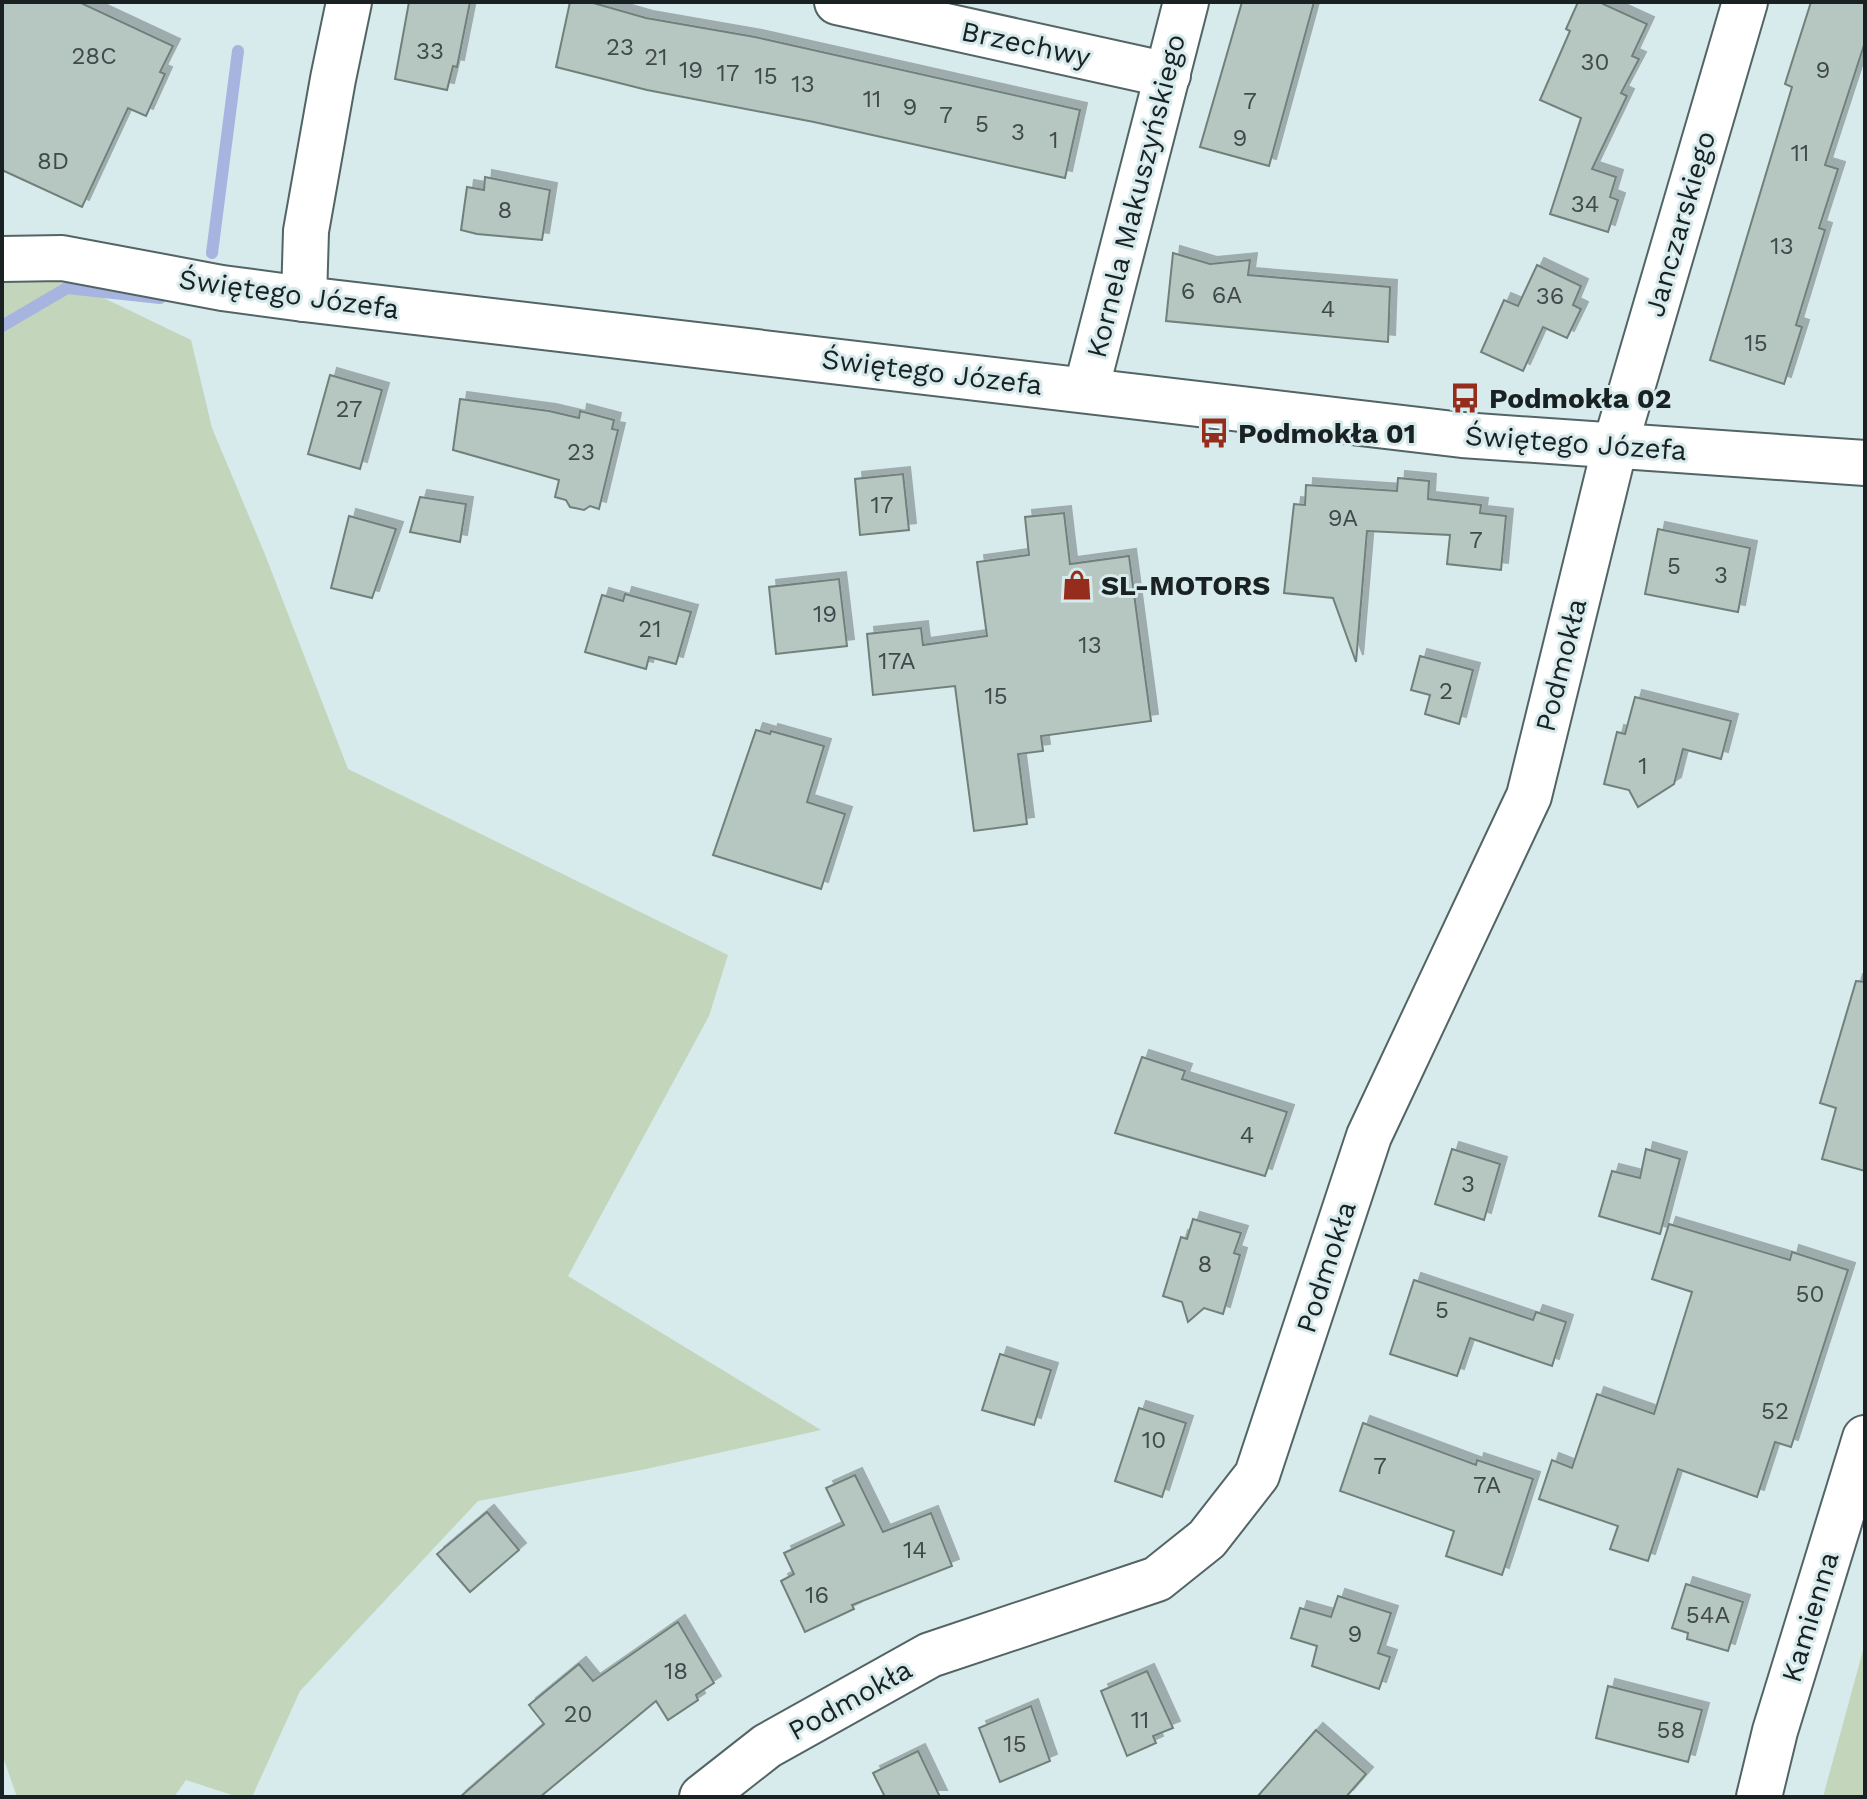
<svg xmlns="http://www.w3.org/2000/svg" width="1867" height="1799" viewBox="0 0 1867 1799" font-family="'Work Sans',sans-serif">
  <defs>
    <filter id="shadow"><feDropShadow dx="7" dy="-7" stdDeviation="0" flood-color="#0004"/></filter>
  </defs>
  <rect width="100%" height="100%" fill="#d7eaec"/>
  <!-- green -->
  <g fill="#c3d5ba">
    <polygon points="58,276 191,340 212,428 264,552 348,769 728,955 709,1016 568,1276 821,1430 646,1469 478,1501 300,1691 252,1797 238,1797 186,1780 174,1797 17,1797 2,1754 2,280"/>
    <polygon points="1865,1643 1865,1797 1823,1797"/>
  </g>
  <g fill="none" stroke-linecap="round" stroke-linejoin="round">
    <!-- stream -->
    <g stroke="#a7b4e0" stroke-width="12">
      <polyline points="212,253 238,51"/>
      <polyline points="2,326 67,288 160,298"/>
    </g>
  </g>
  <!-- building -->
  <g fill="#b6c6c0" stroke="#71807a" stroke-width="2" filter="url(#shadow)">
    <polygon points="2,2 79,2 173,46 160,72 165,74 146,116 128,108 82,207 2,170"/>
    <polygon points="409,2 470,2 457,67 453,66 447,90 395,79"/>
    <polygon points="570,2 590,2 646,18 755,37 1080,110 1065,178 814,122 647,90 556,67"/>
    <polygon points="1242,2 1314,2 1269,166 1200,147"/>
    <polygon points="1578,2 1599,2 1647,24 1632,56 1639,59 1621,93 1627,96 1592,169 1616,177 1610,197 1618,200 1608,232 1550,214 1581,118 1540,100 1570,31 1566,29"/>
    <polygon points="1811,2 1865,2 1865,42 1825,165 1838,169 1819,228 1825,230 1796,325 1802,327 1784,384 1710,360 1792,87 1785,84"/>
    <polygon points="485,177 550,190 542,240 477,234 461,230 467,187 484,190"/>
    <polygon points="1173,253 1210,264 1250,260 1248,275 1390,287 1388,342 1166,321"/>
    <polygon points="1537,265 1581,286 1573,305 1581,309 1567,338 1543,327 1523,371 1481,352 1504,300 1518,306"/>
    <polygon points="330,375 382,390 360,469 308,454"/>
    <polygon points="460,399 549,411 579,418 580,411 614,420 612,429 618,430 599,509 590,506 584,510 570,507 566,500 555,497 559,480 453,450"/>
    <polygon points="903,474 909,530 860,535 855,479"/>
    <polygon points="1398,478 1429,481 1428,499 1481,505 1480,513 1506,516 1501,570 1447,564 1450,535 1367,531 1356,662 1333,598 1284,593 1294,504 1305,505 1306,485 1397,491"/>
    <polygon points="420,497 466,504 460,542 410,532"/>
    <polygon points="1064,513 1070,564 1129,556 1151,721 1041,736 1043,751 1018,754 1027,824 974,831 955,686 873,695 867,634 921,628 923,645 987,636 977,562 1029,555 1025,517"/>
    <polygon points="349,516 396,529 372,598 331,588"/>
    <polygon points="1658,529 1750,548 1738,612 1645,594"/>
    <polygon points="839,579 847,646 776,654 769,587"/>
    <polygon points="625,594 691,612 676,664 649,657 646,669 585,652 602,595 623,601"/>
    <polygon points="1420,656 1473,670 1459,724 1425,714 1430,695 1411,690"/>
    <polygon points="1635,697 1731,721 1721,759 1683,749 1674,784 1638,807 1629,790 1604,784 1617,732 1625,734"/>
    <polygon points="756,730 770,734 771,731 824,746 807,802 845,814 821,889 713,855"/>
    <polygon points="1856,981 1865,982 1865,1171 1822,1159 1836,1108 1820,1103"/>
    <polygon points="1142,1057 1185,1071 1182,1079 1287,1112 1265,1176 1115,1133"/>
    <polygon points="1452,1149 1500,1164 1484,1220 1435,1204"/>
    <polygon points="1646,1149 1680,1159 1660,1234 1599,1216 1612,1171 1640,1178"/>
    <polygon points="1193,1219 1241,1233 1234,1253 1240,1255 1223,1314 1204,1308 1188,1322 1182,1302 1163,1296 1181,1237 1187,1239"/>
    <polygon points="1669,1224 1790,1260 1792,1252 1848,1270 1791,1447 1775,1442 1757,1497 1678,1469 1648,1561 1610,1549 1618,1526 1539,1499 1552,1460 1572,1468 1597,1394 1654,1414 1692,1292 1652,1279"/>
    <polygon points="1414,1280 1533,1320 1536,1312 1566,1322 1552,1366 1470,1338 1457,1376 1390,1354"/>
    <polygon points="1000,1354 1051,1370 1034,1425 982,1410"/>
    <polygon points="1139,1408 1186,1423 1162,1497 1115,1481"/>
    <polygon points="1363,1423 1476,1465 1477,1460 1533,1479 1502,1575 1446,1556 1454,1531 1340,1491"/>
    <polygon points="855,1475 883,1532 931,1513 952,1566 852,1605 854,1609 805,1632 781,1581 794,1574 784,1553 844,1525 826,1488"/>
    <polygon points="487,1512 519,1550 470,1592 437,1554"/>
    <polygon points="1686,1584 1743,1602 1728,1651 1687,1639 1688,1633 1672,1628"/>
    <polygon points="1338,1596 1391,1613 1378,1653 1390,1657 1379,1689 1312,1666 1317,1646 1291,1638 1300,1608 1331,1617"/>
    <polygon points="678,1622 714,1683 696,1695 698,1700 668,1720 656,1701 540,1797 460,1797 544,1724 529,1705 579,1664 593,1681"/>
    <polygon points="1147,1671 1173,1728 1153,1736 1156,1743 1127,1756 1101,1691"/>
    <polygon points="1608,1686 1702,1710 1688,1762 1596,1738"/>
    <polygon points="1031,1706 1050,1761 1000,1782 979,1728"/>
    <polygon points="1316,1730 1366,1774 1346,1797 1257,1797"/>
    <polygon points="918,1751 940,1797 885,1797 873,1773"/>
  </g>
  <g fill="none" stroke-linecap="round" stroke-linejoin="round">
    <!-- minor casing -->
    <g stroke="#536465" stroke-width="48">
      <g id="minor">
        <polyline points="837,2 1168,75"/>
        <polyline points="2,259 62,258 222,288 304,299 1462,435 1865,463"/>
        <polyline points="304,299 306,231 333,79 349,2"/>
        <polyline points="1086,390 1186,2"/>
        <polyline points="702,1797 767,1746 930,1655 1157,1579 1207,1539 1257,1475 1369,1136 1529,796 1615,446 1745,2"/>
        <polyline points="1759,1797 1775,1731 1865,1438"/>
      </g>
    </g>
    <!-- minor -->
    <use href="#minor" stroke="#fff" stroke-width="44"/>
  </g>
  <!-- icons -->
  <defs>
    <g id="bus-bare" transform="scale(2.4)"><path d="M-5-6H5V4H4V6H2V4H-2V6H-4V4H-5ZM-3.5-4V0h7V-4ZM-3.5 1.2v1.5H-2V1.2ZM2 1.2v1.5H3.5V1.2Z" fill="#962c1b" stroke="#d7eaec" stroke-width="2.5" paint-order="stroke"/></g>
    <g id="shop-bare" transform="scale(2.4)"><path d="M-5-2.5h2.3a2.7 3.5 0 0 1 5.4 0H5L5.5 6h-11ZM-1.5-2.5h3a1.5 2.3 0 0 0-3 0Z" fill="#962c1b" stroke="#d7eaec" stroke-width="2.5" paint-order="stroke"/></g>
  </defs>
  <g fill-rule="evenodd">
    <use href="#bus-bare" x="1465" y="398"/>
    <use href="#bus-bare" x="1214" y="433"/>
    <use href="#shop-bare" x="1077" y="585"/>
  </g>
  <g text-anchor="middle" dominant-baseline="central" stroke-width="6" stroke-linejoin="round" paint-order="stroke">
    <!-- number labels -->
    <g font-size="24" fill="#414a4a">
      <text x="620" y="47">23</text>
      <text x="430" y="51">33</text>
      <text x="94" y="56">28C</text>
      <text x="656" y="57">21</text>
      <text x="1595" y="62">30</text>
      <text x="691" y="70">19</text>
      <text x="1823" y="70">9</text>
      <text x="728" y="73">17</text>
      <text x="766" y="76">15</text>
      <text x="803" y="84">13</text>
      <text x="872" y="99">11</text>
      <text x="1250" y="101">7</text>
      <text x="910" y="107">9</text>
      <text x="946" y="115">7</text>
      <text x="982" y="124">5</text>
      <text x="1018" y="132">3</text>
      <text x="1240" y="138">9</text>
      <text x="1054" y="140">1</text>
      <text x="1800" y="153">11</text>
      <text x="53" y="161">8D</text>
      <text x="1585" y="204">34</text>
      <text x="505" y="210">8</text>
      <text x="1782" y="246">13</text>
      <text x="1188" y="291">6</text>
      <text x="1227" y="295">6A</text>
      <text x="1550" y="296">36</text>
      <text x="1328" y="309">4</text>
      <text x="1756" y="343">15</text>
      <text x="349" y="409">27</text>
      <text x="581" y="452">23</text>
      <text x="882" y="505">17</text>
      <text x="1343" y="518">9A</text>
      <text x="1476" y="540">7</text>
      <text x="1674" y="566">5</text>
      <text x="1721" y="575">3</text>
      <text x="825" y="614">19</text>
      <text x="650" y="629">21</text>
      <text x="1090" y="645">13</text>
      <text x="897" y="661">17A</text>
      <text x="1446" y="691">2</text>
      <text x="996" y="696">15</text>
      <text x="1643" y="766">1</text>
      <text x="1247" y="1135">4</text>
      <text x="1468" y="1184">3</text>
      <text x="1205" y="1264">8</text>
      <text x="1810" y="1294">50</text>
      <text x="1442" y="1310">5</text>
      <text x="1775" y="1411">52</text>
      <text x="1154" y="1440">10</text>
      <text x="1380" y="1466">7</text>
      <text x="1487" y="1485">7A</text>
      <text x="915" y="1550">14</text>
      <text x="817" y="1595">16</text>
      <text x="1708" y="1615">54A</text>
      <text x="1355" y="1634">9</text>
      <text x="676" y="1671">18</text>
      <text x="578" y="1714">20</text>
      <text x="1140" y="1720">11</text>
      <text x="1671" y="1730">58</text>
      <text x="1015" y="1744">15</text>
    </g>
    <!-- street labels -->
    <g font-size="28" fill="#1a2122" stroke="#d7eaec">
      <text transform="translate(1026 44) rotate(12)">Brzechwy</text>
      <text transform="translate(1136 196) rotate(-76)">Kornela Makuszyńskiego</text>
      <text transform="translate(1680 224) rotate(-74)">Janczarskiego</text>
      <text transform="translate(289 294) rotate(8)">Świętego Józefa</text>
      <text transform="translate(932 372) rotate(7)">Świętego Józefa</text>
      <text transform="translate(1576 443) rotate(4)">Świętego Józefa</text>
      <text transform="translate(1561 665) rotate(-76)">Podmokła</text>
      <text transform="translate(1326 1267) rotate(-72)">Podmokła</text>
      <text transform="translate(1810 1617) rotate(-73)">Kamienna</text>
      <text transform="translate(850 1700) rotate(-29)">Podmokła</text>
    </g>
    <!-- poi labels -->
    <g font-size="28" font-weight="bold" fill="#1a2122" stroke="#d7eaec" text-anchor="start">
      <text x="1489" y="398">Podmokła 02</text>
      <text x="1238" y="433">Podmokła 01</text>
      <text x="1101" y="585">SL-MOTORS</text>
    </g>
  </g>
  <!-- border -->
  <rect width="1867" height="1799" fill="none" stroke="#1a2122" stroke-width="8"/>
</svg>
